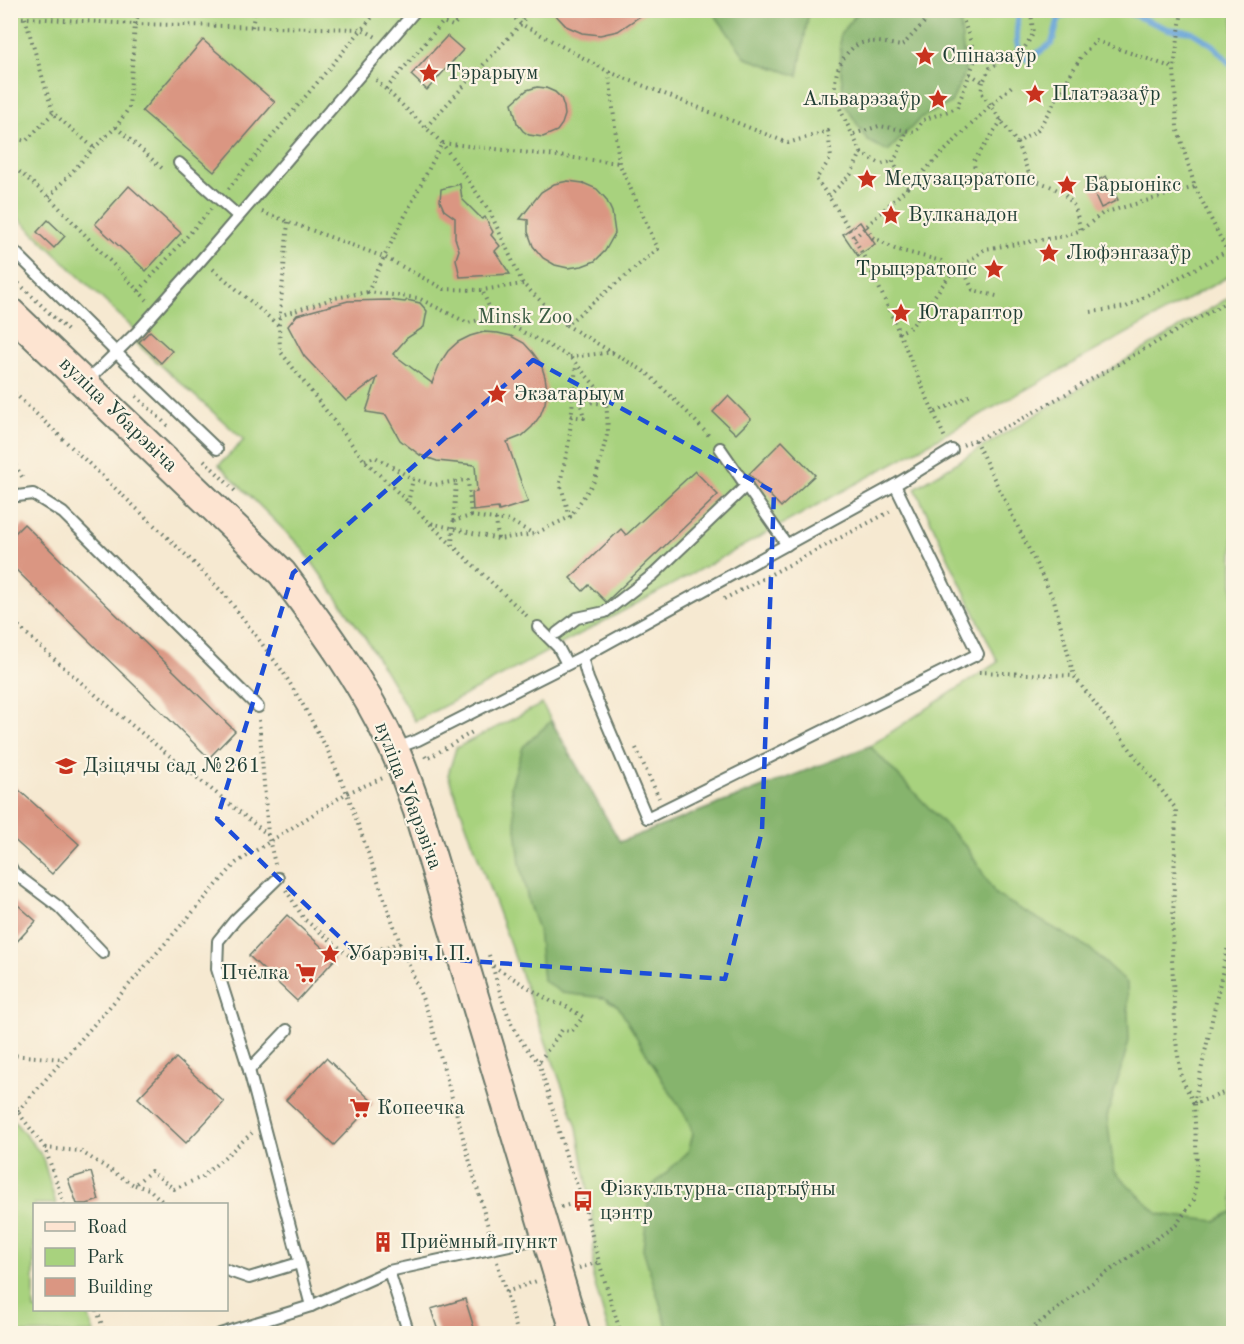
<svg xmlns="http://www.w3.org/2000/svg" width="1244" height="1344" viewBox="0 0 1244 1344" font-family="'Old Standard TT',serif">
  <rect width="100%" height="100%" fill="#fcf5e5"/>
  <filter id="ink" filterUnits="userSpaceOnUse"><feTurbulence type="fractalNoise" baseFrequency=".0167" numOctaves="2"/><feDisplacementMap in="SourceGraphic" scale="12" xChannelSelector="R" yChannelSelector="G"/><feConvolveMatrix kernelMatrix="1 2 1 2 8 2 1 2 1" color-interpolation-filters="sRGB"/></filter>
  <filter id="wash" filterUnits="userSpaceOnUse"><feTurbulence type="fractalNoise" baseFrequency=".008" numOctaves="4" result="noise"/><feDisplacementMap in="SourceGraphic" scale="24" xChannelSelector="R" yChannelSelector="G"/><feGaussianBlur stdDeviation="1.35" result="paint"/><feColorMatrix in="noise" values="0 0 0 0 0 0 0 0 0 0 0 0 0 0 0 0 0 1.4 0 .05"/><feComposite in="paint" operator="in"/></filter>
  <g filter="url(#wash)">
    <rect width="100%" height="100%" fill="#f6e9d1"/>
    <!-- green -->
    <g fill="#a8d27e" stroke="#648859" stroke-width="1.5">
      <path d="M 11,11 L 1233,11 L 1233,274 C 962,425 691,578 415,721 L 366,639 L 302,548 L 219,465 L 244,440 L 136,343 L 141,336 L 11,211 Z"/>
      <polygon points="1233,295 1233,1333 609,1333 593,1278 594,1225 577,1127 448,775 456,748 542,704 620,842 870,746 998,662 915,488"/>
      <polygon points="10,1116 42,1155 56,1204 34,1204 34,1310 87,1310 94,1333 11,1333"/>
    </g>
    <!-- forest -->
    <g fill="#86b46d" stroke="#527850" stroke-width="1.5">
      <polygon points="860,10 945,11 947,13 960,18 965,72 951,103 922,117 888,151 868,141 845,105 841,73 840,34"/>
      <polygon points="714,11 809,11 798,76 746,58 715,15"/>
      <polygon points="551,721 620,842 870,746 968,849 996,895 1089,948 1127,983 1129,1041 1107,1117 1114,1171 1158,1214 1215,1221 1233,1211 1233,1333 669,1333 643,1249 650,1188 688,1152 693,1134 687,1118 664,1083 618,1006 604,998 562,993 543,980 538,929 529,905 520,863 511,786 523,747"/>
    </g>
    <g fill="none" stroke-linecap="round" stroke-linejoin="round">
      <!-- stream -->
      <g stroke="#68a4d8" stroke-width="6">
        <path d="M 1019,10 C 1018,29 1011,48 1028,60 L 1052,43 L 1059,18 L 1077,10"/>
        <polyline points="1122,10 1168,29 1192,32 1213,45 1234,68"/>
      </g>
    </g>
    <g id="blocks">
      <!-- building -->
      <g fill="#da9682">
        <polygon points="551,10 649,10 618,31 600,35 582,33 566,26"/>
        <polygon points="447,36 463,50 427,90 411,75"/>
        <polygon points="203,40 275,102 214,172 142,111"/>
        <polygon points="537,87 546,88 555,92 561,98 564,107 565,115 562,124 557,131 543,137 529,135 523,131 517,123 512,103 527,90"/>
        <polygon points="1106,176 1118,200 1101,208 1090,184"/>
        <polygon points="568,181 583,183 597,189 606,199 612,212 615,233 605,251 595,261 582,266 568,268 555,265 543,258 533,246 528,232 528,220 520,219 541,192 554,184"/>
        <polygon points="460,184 462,199 482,219 485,217 493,232 491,235 500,246 495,251 510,274 460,277 456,259 459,250 455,238 455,218 444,210 440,201 441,189"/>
        <polygon points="129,186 181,233 146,271 95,224"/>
        <polygon points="48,220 65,236 54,248 37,232"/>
        <polygon points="860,222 875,244 858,256 843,234"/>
        <polygon points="389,300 405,302 407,300 420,303 427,311 424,327 407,338 393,354 432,383 440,363 448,351 458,342 470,336 484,332 498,333 511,336 524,343 533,353 541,364 545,377 547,390 545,403 540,416 532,427 522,436 507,442 528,502 499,511 498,508 473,511 472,493 477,492 475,465 437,461 420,455 400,440 386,415 366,412 377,378 346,401 304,356 288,326 297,315 348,301"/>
        <polygon points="150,331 172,351 161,363 139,342"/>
        <polygon points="728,396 751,419 736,434 713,412"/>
        <polygon points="782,441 815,475 781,507 749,474"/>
        <polygon points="695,471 718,495 606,602 589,585 583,591 570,578 621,529 626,535"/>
        <polygon points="24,524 235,731 209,758 10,564 10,538"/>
        <polygon points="10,782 79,844 52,874 10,836"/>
        <polygon points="10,898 36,921 10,949"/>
        <polygon points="287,915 335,959 297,1001 249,956"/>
        <polygon points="176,1058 224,1102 186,1143 138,1098"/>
        <polygon points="326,1058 374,1103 334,1145 286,1100"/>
        <polygon points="91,1172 99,1200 87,1204 77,1204 68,1179"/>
        <polygon points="465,1299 476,1334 439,1334 431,1309"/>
      </g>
    </g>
  </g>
  <g filter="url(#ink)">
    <use href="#blocks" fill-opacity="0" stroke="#6a796b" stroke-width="1.5"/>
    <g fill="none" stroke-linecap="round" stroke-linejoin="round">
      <!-- service casing -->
      <g stroke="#6a796b" stroke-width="14">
        <g id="service">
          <polyline points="179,163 238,216"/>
          <polyline points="10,247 128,364 217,449"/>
          <polyline points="86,382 137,332 202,259 416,10"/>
          <polyline points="720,448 787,545"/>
          <polyline points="895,485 952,450"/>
          <polyline points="10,497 33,494 63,513 258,707"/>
          <polyline points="538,627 558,647 567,664"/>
          <polyline points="557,633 577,618 605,612 654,574 747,485"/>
          <polyline points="394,749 418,740 582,657 895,485 978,654 647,818 588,679 582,657"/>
          <polyline points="10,866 14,873 59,907 103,953"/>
          <polyline points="278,878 235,920 218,941 217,969 249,1070 311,1306"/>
          <polyline points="249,1070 287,1030"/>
          <polyline points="226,1270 249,1278 299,1263"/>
          <polyline points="389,1271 409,1334"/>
          <polyline points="220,1334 311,1306 389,1271 546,1237"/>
        </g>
      </g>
      <!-- secondary casing -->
      <g stroke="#6a796b" stroke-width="32">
        <path id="secondary" d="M 10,312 L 282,573 C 323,628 364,684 393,747 C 403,767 410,790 418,811 L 576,1334"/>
      </g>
      <!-- path -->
      <g stroke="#6a796b" stroke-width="4" stroke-dasharray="1.5 4.5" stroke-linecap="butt">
        <polyline points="10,17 135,24 362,29 376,37"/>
        <polyline points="25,18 53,113 94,148"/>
        <polyline points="252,27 255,10"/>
        <path d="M 609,72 L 788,143 L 828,131 L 831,158 L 816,179 C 869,249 898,334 934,413 L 973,394"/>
        <polyline points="970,74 983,82 990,68 1025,47 1033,34 1031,10"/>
        <polyline points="376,80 442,143 490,212 523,284 566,325 658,249 619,163 609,72 521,24 506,10"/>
        <polyline points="983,82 981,92 1017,143 1038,130 1082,55 1096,41 1174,68"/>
        <polyline points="386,89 443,22 453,26 467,10"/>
        <path d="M 1002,120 L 974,161 L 975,173 C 1005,176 1052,176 1072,203 C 1077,209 1078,222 1081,230"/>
        <polyline points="116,127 165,171"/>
        <polyline points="426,127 521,24 530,10"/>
        <polyline points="854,134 879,126 916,132 923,120 957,108 976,57 961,13 956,10"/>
        <polyline points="10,137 26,141 53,113"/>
        <polyline points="1017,143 1031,179"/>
        <polyline points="861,153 881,164 893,161"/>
        <polyline points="10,164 49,197 147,300"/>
        <polyline points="1195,187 1227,251 1234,247"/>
        <polyline points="907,188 990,106 1013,85"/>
        <polyline points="228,189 378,10"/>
        <path d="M 829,196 L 851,174 L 861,153 C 854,136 844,120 838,103 C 830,84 838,56 857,45 C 869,38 889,44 902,46 L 936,10"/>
        <polyline points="49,197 94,148 116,127 129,108 135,24 140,10"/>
        <polyline points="262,212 384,257 368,292 418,298 468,323 493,316"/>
        <polyline points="288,222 279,325 280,351 364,460 430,523 498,539 534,534 570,517 595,480 608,431 606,398 570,357 493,316 482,290"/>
        <polyline points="866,227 873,237 895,249 941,261 951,274"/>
        <polyline points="854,238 907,188 893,161 898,154 907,130"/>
        <polyline points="962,267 973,290 1000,297"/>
        <polyline points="213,269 278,325"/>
        <polyline points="10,275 68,331"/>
        <polyline points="523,284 482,290 444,289 384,257 442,143 619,163"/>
        <polyline points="139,291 211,209"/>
        <polyline points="1091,312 1126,307 1227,251"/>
        <polyline points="279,316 335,298 368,292"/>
        <polyline points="566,325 647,373 689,414 711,438"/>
        <polyline points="898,333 911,327 951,274 985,249 1065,236 1081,230 1103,213 1195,187 1177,127 1174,68 1182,10"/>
        <polyline points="570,357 614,352"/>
        <polyline points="10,389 190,559 226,596 283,672 303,705 326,747 347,793 400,943 429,1015 490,1234"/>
        <polyline points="136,396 168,426"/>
        <polyline points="934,413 945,438"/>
        <polyline points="571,416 584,418 580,401 606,404"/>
        <polyline points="975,440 1054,600 1074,676 1176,809 1172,959 1176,1041 1181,1077 1194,1104"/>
        <polyline points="963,445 1013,424 1234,298"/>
        <polyline points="204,460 235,491"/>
        <polyline points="365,460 375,457 413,479 434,485 456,481 452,545"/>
        <polyline points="10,462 15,465 24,480"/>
        <polyline points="408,503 413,479"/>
        <polyline points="471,516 510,521 534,534"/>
        <polyline points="570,517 560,483 569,442 576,366"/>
        <polyline points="496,519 498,539"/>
        <polyline points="453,521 471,516 468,480 456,481"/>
        <polyline points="430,524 529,618"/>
        <polyline points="724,599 893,510"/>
        <path d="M 10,618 C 91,696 181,764 268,835"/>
        <polyline points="979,672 1074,676"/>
        <polyline points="259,720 268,835 275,864"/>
        <polyline points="636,748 659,798"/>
        <polyline points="425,756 427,759 474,731"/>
        <polyline points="286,890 304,919 351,957 400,943"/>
        <path d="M 489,955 C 501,993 508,1033 539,1062 L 567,1159 L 583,1201 L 599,1262 L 621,1334"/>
        <polyline points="493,966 552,1002 564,1005 583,1017 572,1031 562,1030 539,1062"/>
        <polyline points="10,1055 63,1059"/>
        <polyline points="10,1090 18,1111"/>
        <polyline points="1194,1103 1228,946 1234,944"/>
        <polyline points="10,1105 18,1112 45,1148 64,1204"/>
        <polyline points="10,1120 236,863 347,793 383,778"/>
        <polyline points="45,1148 80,1151 134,1185 151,1171 174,1189 202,1177 252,1133"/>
        <polyline points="135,1185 149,1189 165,1204"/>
        <polyline points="561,1207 583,1201"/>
        <polyline points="497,1262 518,1334"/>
        <polyline points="579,1268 599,1262"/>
        <polyline points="506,1292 537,1281"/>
        <polyline points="97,1310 105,1334"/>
        <polyline points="619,1328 629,1334"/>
        <polyline points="1025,1334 1079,1292 1176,1225 1194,1200 1197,1163 1194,1104 1234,1089"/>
      </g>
      <!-- service -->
      <use href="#service" stroke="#fff" stroke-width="10"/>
      <!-- secondary -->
      <use href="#secondary" stroke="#fde4d1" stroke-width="28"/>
    </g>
  </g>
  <!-- marked area -->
  <path fill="none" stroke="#1d4ed8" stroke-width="4.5" stroke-dasharray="12 8" stroke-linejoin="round" d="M 533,360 L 774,492 L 762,831 L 725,979 L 356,953 L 217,819 L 293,573 Z"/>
  <!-- icons -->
  <defs>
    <g id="sight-bare" transform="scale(1.62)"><path d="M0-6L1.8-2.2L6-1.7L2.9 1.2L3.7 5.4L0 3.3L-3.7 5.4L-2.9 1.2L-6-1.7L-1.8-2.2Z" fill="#c8321e" stroke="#fcf5e5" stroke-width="2.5" paint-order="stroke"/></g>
    <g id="school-bare" transform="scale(1.62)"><path d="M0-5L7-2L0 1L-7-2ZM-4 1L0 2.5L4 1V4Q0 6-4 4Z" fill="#c8321e" stroke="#fcf5e5" stroke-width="2.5" paint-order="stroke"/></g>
    <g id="supermarket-bare" transform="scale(1.62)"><path d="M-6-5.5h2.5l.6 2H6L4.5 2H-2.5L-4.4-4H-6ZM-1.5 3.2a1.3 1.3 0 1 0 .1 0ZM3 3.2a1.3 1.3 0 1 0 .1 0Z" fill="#c8321e" stroke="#fcf5e5" stroke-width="2.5" paint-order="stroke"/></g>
    <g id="bus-bare" transform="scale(1.62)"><path d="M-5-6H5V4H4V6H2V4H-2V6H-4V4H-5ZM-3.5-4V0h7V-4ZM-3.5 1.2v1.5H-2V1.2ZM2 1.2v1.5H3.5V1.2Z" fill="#c8321e" stroke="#fcf5e5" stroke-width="2.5" paint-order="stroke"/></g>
    <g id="building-bare" transform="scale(1.62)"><path d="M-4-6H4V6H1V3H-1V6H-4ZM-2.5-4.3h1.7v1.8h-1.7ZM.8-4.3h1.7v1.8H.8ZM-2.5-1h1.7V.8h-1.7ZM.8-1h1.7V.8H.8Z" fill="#c8321e" stroke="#fcf5e5" stroke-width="2.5" paint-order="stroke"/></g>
  </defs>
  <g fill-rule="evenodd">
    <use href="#sight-bare" x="925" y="56"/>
    <use href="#sight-bare" x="429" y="73"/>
    <use href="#sight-bare" x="1035" y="94"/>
    <use href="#sight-bare" x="938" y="99"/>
    <use href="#sight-bare" x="867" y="179"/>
    <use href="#sight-bare" x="1067" y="185"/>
    <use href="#sight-bare" x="891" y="215"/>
    <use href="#sight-bare" x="1049" y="253"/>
    <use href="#sight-bare" x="994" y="269"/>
    <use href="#sight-bare" x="901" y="313"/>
    <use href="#sight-bare" x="497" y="394"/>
    <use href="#school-bare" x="66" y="766"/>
    <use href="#sight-bare" x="330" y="954"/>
    <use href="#supermarket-bare" x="306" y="973"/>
    <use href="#supermarket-bare" x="360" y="1108"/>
    <use href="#bus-bare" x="583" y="1201"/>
    <use href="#building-bare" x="383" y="1242"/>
  </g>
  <g text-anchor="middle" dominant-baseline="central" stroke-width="4.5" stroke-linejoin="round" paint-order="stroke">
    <!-- poi labels -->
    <g font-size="21" fill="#1f3d34" stroke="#fcf5e5" text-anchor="start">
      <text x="942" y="56">Спіназаўр</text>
      <text x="446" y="73">Тэрарыум</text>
      <text x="1052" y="94">Платэазаўр</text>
      <text x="921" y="99" text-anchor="end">Альварэзаўр</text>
      <text x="884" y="179">Медузацэратопс</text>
      <text x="1084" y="185">Барыонікс</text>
      <text x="908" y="215">Вулканадон</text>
      <text x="1066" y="253">Люфэнгазаўр</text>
      <text x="977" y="269" text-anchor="end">Трыцэратопс</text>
      <text x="918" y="313">Ютараптор</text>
      <text x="514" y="394">Экзатарыум</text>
      <text x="83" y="766">Дзіцячы сад №261</text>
      <text x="347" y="954">Убарэвіч І.П.</text>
      <text x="289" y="973" text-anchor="end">Пчёлка</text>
      <text x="377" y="1108">Копеечка</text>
      <text x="600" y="1189">Фізкультурна-спартыўны<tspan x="600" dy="24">цэнтр</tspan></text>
      <text x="400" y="1242">Приёмный пункт</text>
    </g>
    <!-- park labels -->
    <g font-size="21" fill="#3a5b43" stroke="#fcf5e5">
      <text x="525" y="317">Minsk Zoo</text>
    </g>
    <!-- street labels -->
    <g font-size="21" fill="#1f3d34" stroke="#fcf5e5">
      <text transform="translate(118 415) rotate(44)">вуліца Убарэвіча</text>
      <text transform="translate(408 796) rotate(69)">вуліца Убарэвіча</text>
    </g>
  </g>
  <!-- margin -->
  <rect width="1244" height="1344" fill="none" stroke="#fcf5e5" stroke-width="36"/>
  <!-- legend -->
  <rect x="33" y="1203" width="195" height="108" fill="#fcf5e5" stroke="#a4ab9e" stroke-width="1.5"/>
  <rect x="45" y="1222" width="30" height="9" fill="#fde4d1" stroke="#a4ab9e" stroke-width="1.5"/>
  <text x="87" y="1233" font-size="18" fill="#1f3d34">Road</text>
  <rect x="45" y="1248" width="30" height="18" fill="#a8d27e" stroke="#a4ab9e" stroke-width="1.5"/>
  <text x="87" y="1263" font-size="18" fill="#1f3d34">Park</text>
  <rect x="45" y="1278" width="30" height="18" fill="#da9682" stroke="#a4ab9e" stroke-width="1.5"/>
  <text x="87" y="1293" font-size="18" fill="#1f3d34">Building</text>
</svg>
